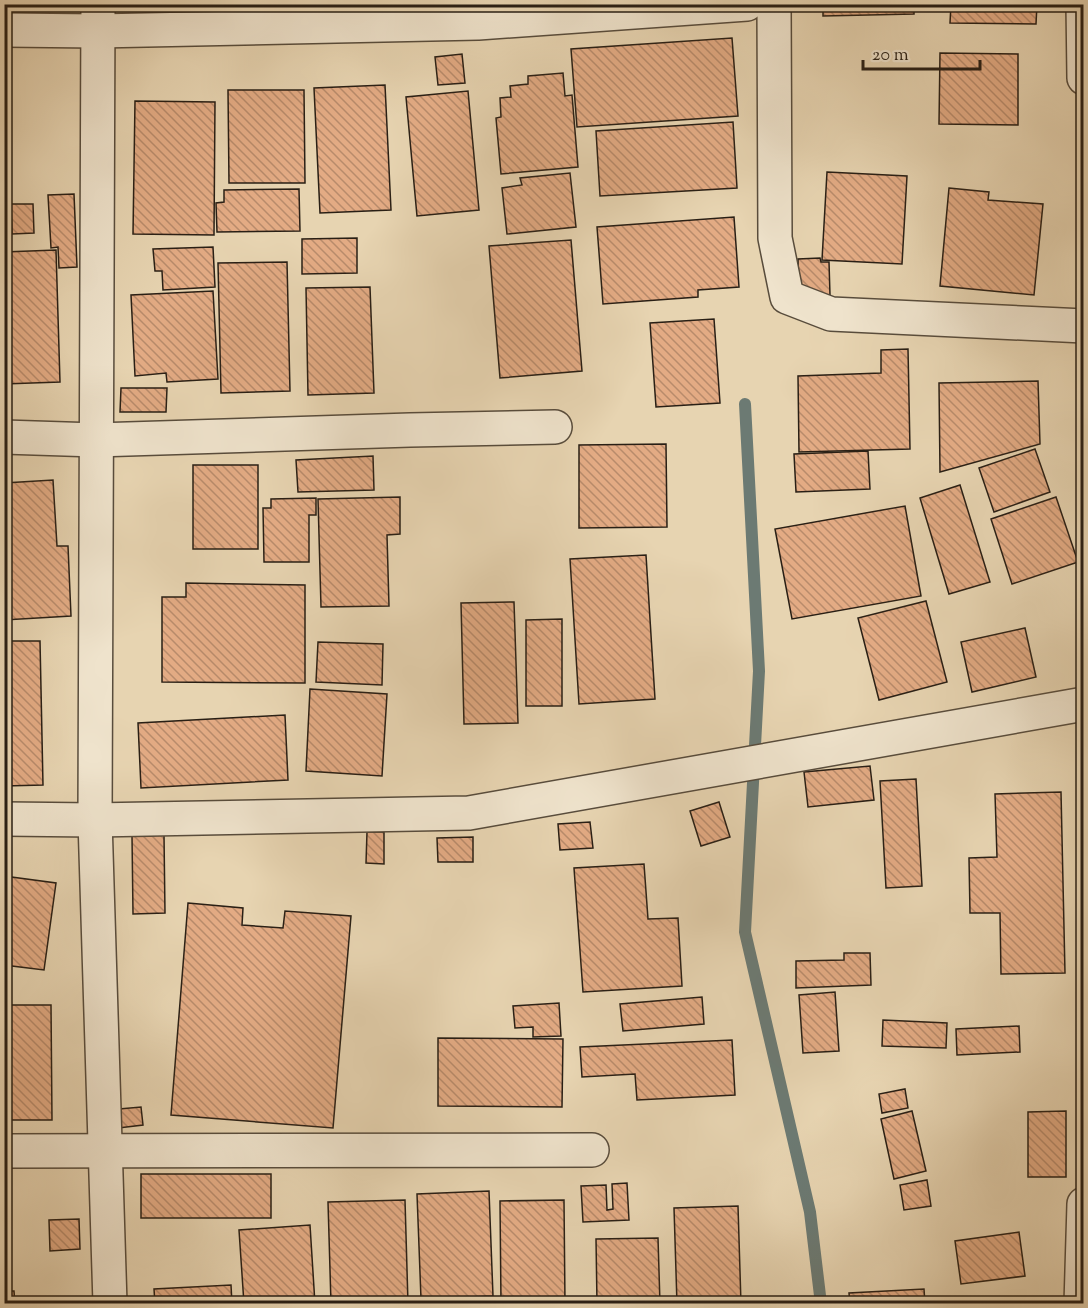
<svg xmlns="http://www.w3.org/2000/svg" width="1088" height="1308" viewBox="0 0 1088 1308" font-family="'Sorts Mill Goudy',serif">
  <defs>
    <pattern id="building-back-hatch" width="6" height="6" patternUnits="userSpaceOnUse" patternTransform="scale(1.5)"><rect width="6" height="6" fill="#e3ab84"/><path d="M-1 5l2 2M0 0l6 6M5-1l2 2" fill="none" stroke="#b88b6b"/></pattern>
  </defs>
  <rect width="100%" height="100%" fill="#e7d4b1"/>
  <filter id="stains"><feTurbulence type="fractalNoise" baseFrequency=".00333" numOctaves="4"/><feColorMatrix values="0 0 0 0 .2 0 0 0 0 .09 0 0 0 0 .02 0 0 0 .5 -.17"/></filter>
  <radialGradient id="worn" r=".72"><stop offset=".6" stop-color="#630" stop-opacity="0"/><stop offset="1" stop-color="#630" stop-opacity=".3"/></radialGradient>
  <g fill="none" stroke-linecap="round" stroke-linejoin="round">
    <!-- stream -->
    <polyline stroke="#6c7a73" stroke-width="12" points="745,404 759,671 745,932 810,1212 821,1304"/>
  </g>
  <!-- building -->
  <g fill="url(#building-back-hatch)" stroke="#291f15" stroke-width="1.5">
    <polygon points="823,4 914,4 914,14 823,16"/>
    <polygon points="951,4 1037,4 1036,24 950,23"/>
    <polygon points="732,38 738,116 577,127 571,49"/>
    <polygon points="940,53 1018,54 1018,125 939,124"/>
    <polygon points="462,54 465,83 438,85 435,57"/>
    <polygon points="563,73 565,96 572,95 578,167 501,174 496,118 501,117 500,98 511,97 510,86 528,84 528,76"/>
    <polygon points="385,85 391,210 320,213 314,88"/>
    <polygon points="228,90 304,90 305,183 229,183"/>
    <polygon points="468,91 479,210 417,216 406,97"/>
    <polygon points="135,101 215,102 214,235 133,234"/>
    <polygon points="733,122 737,188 600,196 596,131"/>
    <polygon points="827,172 907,176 902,264 822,260"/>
    <polygon points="570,173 576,227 507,234 502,188 522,185 520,178"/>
    <polygon points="949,188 989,192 988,200 1043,204 1034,295 940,286"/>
    <polygon points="299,189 300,231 217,232 216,203 224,202 224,190"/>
    <polygon points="74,194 77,267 59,268 58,247 51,248 48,195"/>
    <polygon points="11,204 33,204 34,233 12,234"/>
    <polygon points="734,217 739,287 698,290 698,297 603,304 597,227"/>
    <polygon points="357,238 357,273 302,274 302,239"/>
    <polygon points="571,240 582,371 500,378 489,246"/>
    <polygon points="213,247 215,287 163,290 162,271 155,271 153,249"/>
    <polygon points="56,250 60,382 4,384 4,252"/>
    <polygon points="820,258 821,262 829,262 830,295 799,296 798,259"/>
    <polygon points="287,262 290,391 221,393 218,263"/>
    <polygon points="370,287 374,393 308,395 306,288"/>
    <polygon points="213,291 218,379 167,382 166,373 135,376 131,295"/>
    <polygon points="714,319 720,403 656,407 650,323"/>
    <polygon points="908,349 910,449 799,452 798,376 881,373 881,350"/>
    <polygon points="1038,381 1040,444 940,472 939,383"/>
    <polygon points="121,388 167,388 166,412 120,412"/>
    <polygon points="666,444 667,527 579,528 579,445"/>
    <polygon points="1035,449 1050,492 994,512 979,468"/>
    <polygon points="868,451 870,489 796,492 794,454"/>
    <polygon points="373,456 374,490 298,492 296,460"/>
    <rect x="193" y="465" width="65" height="84"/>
    <polygon points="53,480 57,546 68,546 71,616 4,620 4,483"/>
    <polygon points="960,485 990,582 949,594 920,498"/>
    <polygon points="400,497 400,534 387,535 389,606 321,607 318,499"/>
    <polygon points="1056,497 1078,562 1012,584 991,519"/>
    <polygon points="316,498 316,515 309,515 309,562 264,562 263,508 271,508 271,499"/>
    <polygon points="905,506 921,596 792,619 775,529"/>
    <polygon points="646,555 655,699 579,704 570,559"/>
    <polygon points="186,583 305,585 305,683 162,682 162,597 186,597"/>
    <polygon points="926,601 947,682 879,700 858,618"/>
    <polygon points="514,602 518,723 464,724 461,603"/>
    <polygon points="562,619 562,706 526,706 526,620"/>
    <polygon points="1025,628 1036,677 972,692 961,642"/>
    <polygon points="4,641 40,641 43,785 4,786"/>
    <polygon points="318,642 383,644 382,685 316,682"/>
    <polygon points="310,689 387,694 382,776 306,771"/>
    <polygon points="285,715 288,780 141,788 138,723"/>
    <polygon points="870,766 874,800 808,807 804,772"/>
    <polygon points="916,779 922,886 886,888 880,781"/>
    <polygon points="1061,792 1065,973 1001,974 1000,913 970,913 969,858 997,857 995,794"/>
    <polygon points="719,802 730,837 701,846 690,811"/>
    <polygon points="590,822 593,848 560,850 558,824"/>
    <polygon points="367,832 384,832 384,864 366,863"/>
    <polygon points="164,835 165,913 133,914 132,836"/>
    <polygon points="473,837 473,862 438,862 437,838"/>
    <polygon points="644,864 648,919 678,918 682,986 583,992 574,868"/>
    <polygon points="4,876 56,883 44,970 4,965"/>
    <polygon points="188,903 243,908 242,925 283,928 285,911 351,916 333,1128 171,1115"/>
    <polygon points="844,953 870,953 871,985 796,988 796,961 844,960"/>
    <polygon points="835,992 839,1051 803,1053 799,995"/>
    <polygon points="702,997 704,1024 623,1031 620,1004"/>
    <polygon points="559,1003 561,1036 533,1037 533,1027 515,1028 513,1006"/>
    <polygon points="4,1005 51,1005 52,1120 4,1120"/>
    <polygon points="883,1020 947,1023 946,1048 882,1046"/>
    <polygon points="1019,1026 1020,1052 957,1055 956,1029"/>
    <polygon points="438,1038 563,1039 562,1107 438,1106"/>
    <polygon points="732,1040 735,1095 637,1100 635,1074 582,1077 580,1047"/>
    <polygon points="905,1089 908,1108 882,1113 879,1094"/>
    <polygon points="141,1107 143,1125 110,1129 108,1110"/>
    <polygon points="912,1111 926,1171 894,1179 881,1119"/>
    <polygon points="1066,1111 1066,1177 1028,1177 1028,1112"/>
    <rect x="141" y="1174" width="130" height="44"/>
    <polygon points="927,1180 931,1206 904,1210 900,1185"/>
    <polygon points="627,1183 629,1220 583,1222 581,1186 606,1185 607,1210 613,1209 612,1184"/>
    <polygon points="489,1191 493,1296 421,1299 417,1194"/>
    <polygon points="405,1200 408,1304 331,1304 328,1202"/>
    <polygon points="564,1200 565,1304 501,1304 500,1201"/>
    <polygon points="738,1206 741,1304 677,1304 674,1208"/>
    <polygon points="79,1219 80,1249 50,1251 49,1220"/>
    <polygon points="310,1225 315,1304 244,1304 239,1230"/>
    <polygon points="1019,1232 1025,1276 961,1284 955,1241"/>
    <polygon points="658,1238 660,1304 597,1304 596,1239"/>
    <polygon points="231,1285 232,1304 155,1304 154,1289"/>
    <polygon points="924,1289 925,1304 850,1304 849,1293"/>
    <polygon points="4,1291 14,1291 15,1304 4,1304"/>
  </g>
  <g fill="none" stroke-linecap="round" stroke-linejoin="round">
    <!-- minor casing -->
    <g stroke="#584c3c" stroke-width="36">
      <g id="minor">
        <polyline points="98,4 95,820 110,1304"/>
        <polyline points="774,4 775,238 787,297 831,314 1084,326"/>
        <polyline points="1083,4 1084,78"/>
        <polyline points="4,30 98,31 478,23 747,4"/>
        <polyline points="4,437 96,440 410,430 555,427"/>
        <polyline points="4,819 95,820 469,813 1084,704"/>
        <polyline points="4,1151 592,1150"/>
        <polyline points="1081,1304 1084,1204"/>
      </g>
    </g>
    <!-- minor -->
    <use href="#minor" stroke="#efe3cc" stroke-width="33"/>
  </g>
  <!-- margin -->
  <rect width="1088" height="1308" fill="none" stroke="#e7d4b1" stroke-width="24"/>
  <rect x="6" y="6" width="1076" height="1296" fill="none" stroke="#291f15" stroke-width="3"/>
  <rect x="12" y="12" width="1064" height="1284" fill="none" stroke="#291f15" stroke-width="1.5"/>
  <!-- scale -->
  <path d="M863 60v9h117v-9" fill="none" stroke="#291f15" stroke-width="3"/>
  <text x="872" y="60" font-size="18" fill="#291f15" stroke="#efe3cc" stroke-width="4.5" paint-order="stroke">20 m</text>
  <rect width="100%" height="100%" filter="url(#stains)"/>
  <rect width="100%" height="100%" fill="url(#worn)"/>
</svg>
